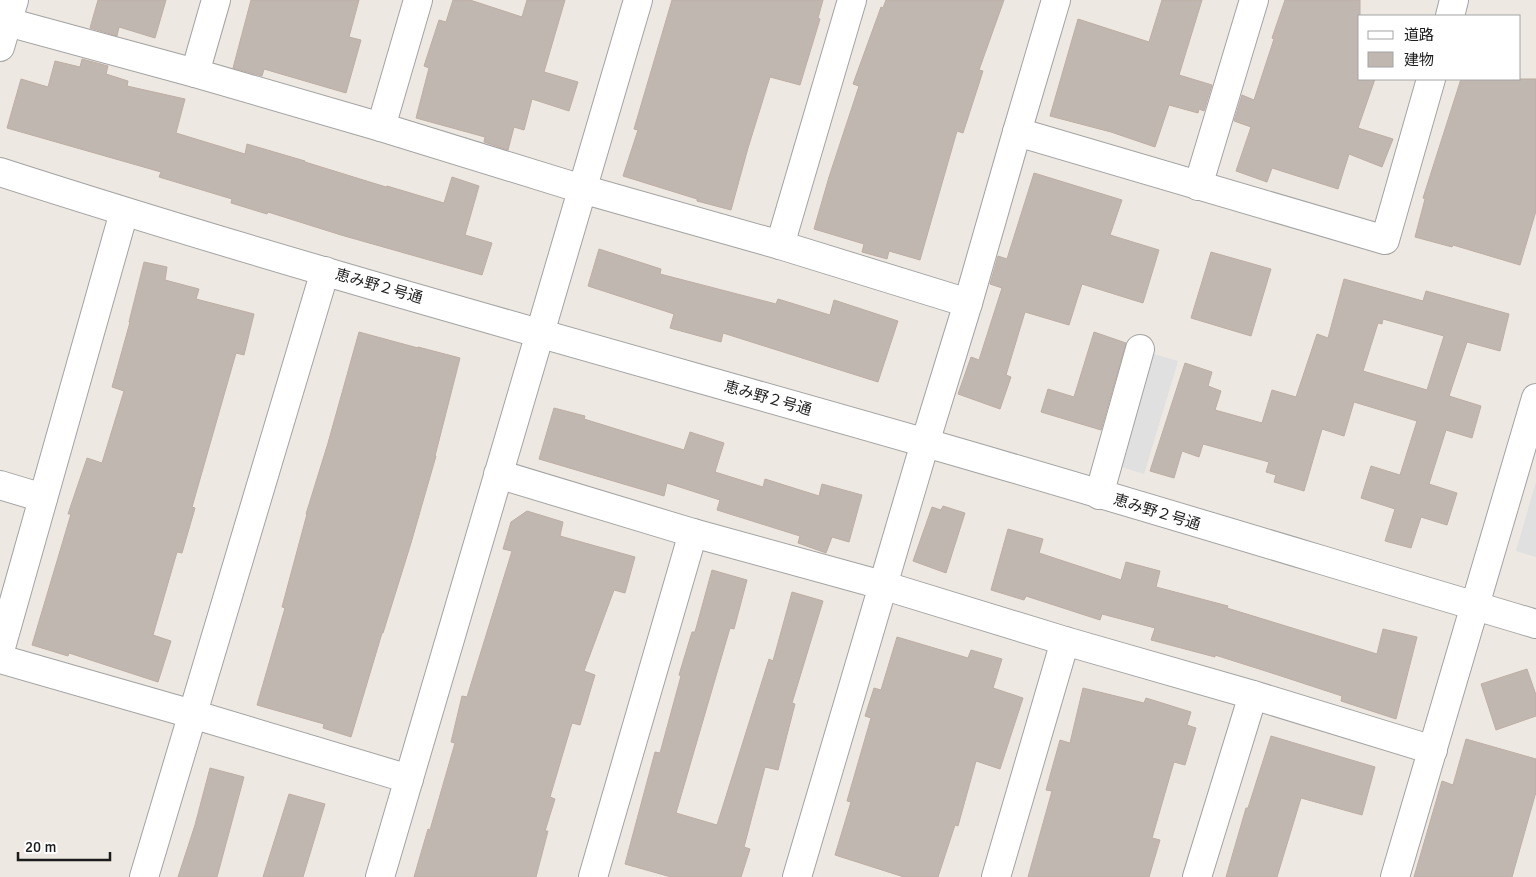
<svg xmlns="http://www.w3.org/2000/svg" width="1536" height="877" viewBox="0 0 1536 877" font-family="Signika,'Noto Sans JP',sans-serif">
  <rect width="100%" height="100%" fill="#ede8e1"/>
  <!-- parking -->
  <g fill="#e0e0e0">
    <polygon points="1133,348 1178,361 1144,474 1099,460"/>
    <polygon points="1536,482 1536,557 1516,551"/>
  </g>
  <!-- building -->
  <g fill="#c1b7b1" stroke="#beaea4" fill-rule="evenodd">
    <polygon points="98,0 166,0 155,38 119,27 117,36 90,28"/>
    <polygon points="251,0 359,0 349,37 361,40 346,93 264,69 262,76 233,68"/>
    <polygon points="453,0 470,0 522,17 527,0 565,0 544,72 578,82 569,111 532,99 524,130 514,127 508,150 484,142 485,137 416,118 429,68 424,66 439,20 446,22"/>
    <polygon points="672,0 823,0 818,18 820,19 800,85 770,77 748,148 731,210 697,201 697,199 623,176 638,130 634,129"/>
    <polygon points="886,0 1004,0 979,70 983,71 963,133 957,131 920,260 889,251 887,259 862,252 864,244 814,229 829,177 859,86 853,84 881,7 883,8"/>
    <polygon points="1162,0 1202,0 1179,75 1212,85 1204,111 1199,109 1198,113 1169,105 1155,147 1111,132 1050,116 1078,19 1149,42"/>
    <polygon points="1285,0 1360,0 1360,79 1375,79 1358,128 1393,139 1382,167 1349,154 1338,189 1272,168 1267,182 1236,171 1251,127 1234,121 1242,95 1254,100 1274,39 1272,38"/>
    <polygon points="82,59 108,66 106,74 128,81 127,86 185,99 176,133 245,154 247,144 305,161 305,162 386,187 387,186 444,203 452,177 479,186 465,235 492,243 482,275 341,235 268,212 267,214 231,203 232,199 159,177 161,172 7,128 21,79 48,87 55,61 80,67"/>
    <polygon points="1461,79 1536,79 1536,211 1520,265 1453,245 1452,247 1415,237 1425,199 1423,198"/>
    <polygon points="1034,173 1122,200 1110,235 1159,250 1143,303 1082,284 1069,325 1025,312 1006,375 1011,377 1000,409 958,394 971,357 979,360 1002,288 990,284 998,256 1007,259"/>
    <polygon points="599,249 661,269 660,274 776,304 778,299 830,315 834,300 898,321 878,382 723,333 721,342 670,328 674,314 588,286"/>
    <polygon points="1211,252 1271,269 1251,336 1191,318"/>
    <polygon points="144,262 167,267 165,280 199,289 196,299 254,314 244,355 236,353 192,507 195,508 182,553 177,552 153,635 171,641 158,682 69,653 68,656 32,645 71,514 68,514 87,458 102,463 124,391 112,387 130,322 129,322"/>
    <path d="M 1344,279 L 1423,301 L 1426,291 L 1509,314 L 1500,351 L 1467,342 L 1449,396 L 1481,406 L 1472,438 L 1446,430 L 1429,484 L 1457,493 L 1447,525 L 1421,517 L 1411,548 L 1385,541 L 1395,509 L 1361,498 L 1371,466 L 1400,475 L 1417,421 L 1354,402 L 1344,436 L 1322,429 L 1304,491 L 1274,482 L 1276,475 L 1266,472 L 1269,462 L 1203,444 L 1199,457 L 1182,451 L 1174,478 L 1150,471 L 1185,363 L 1212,372 L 1208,386 L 1221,391 L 1215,410 L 1262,423 L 1272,390 L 1296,397 L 1317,334 L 1328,338 ZM 1383,319 L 1444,336 L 1427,390 L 1363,371 L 1378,323 L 1382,324 Z"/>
    <polygon points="359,332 418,348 418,347 460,358 435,456 436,456 411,543 383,633 382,633 351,737 323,728 324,724 257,705 285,608 282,607 307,514 306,514 328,443"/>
    <polygon points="1094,332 1126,343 1101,430 1041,412 1048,389 1074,397"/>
    <polygon points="554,408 585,416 584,419 684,450 690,432 724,443 715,472 763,487 765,479 819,496 822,484 862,495 849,542 832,537 826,553 798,543 800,536 717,510 720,500 667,483 664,496 539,459"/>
    <polygon points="943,506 965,513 946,573 913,561 932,507 941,510"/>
    <polygon points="527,511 563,522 560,536 635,557 625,593 614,590 584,671 595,675 580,725 572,723 550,797 555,799 545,831 548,831 536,877 414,877 428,829 430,830 455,743 451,742 462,696 467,697 512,551 503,549 511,522"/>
    <polygon points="1008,529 1043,539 1039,553 1121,580 1126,562 1160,571 1156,587 1228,606 1227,608 1377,654 1383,629 1417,637 1396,719 1341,701 1342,696 1278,675 1215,655 1215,657 1151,640 1155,628 1102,614 1100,620 1026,596 1024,600 991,590"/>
    <polygon points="712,570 747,580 734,629 730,628 676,813 717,825 769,659 773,661 792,592 823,601 792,703 795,704 778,770 765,767 744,847 750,849 741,877 671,877 625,864 655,752 660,753 681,676 679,675 692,632 695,632"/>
    <polygon points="897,637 968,658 971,650 1002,659 993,688 1023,698 1000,769 976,761 958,826 955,825 938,877 904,877 835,855 851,802 847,801 871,718 865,716 874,688 881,690"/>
    <polygon points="1527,669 1536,695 1536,716 1496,730 1481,684"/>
    <polygon points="1083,688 1144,703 1146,698 1191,712 1187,725 1196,728 1185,765 1174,762 1152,838 1160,840 1149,877 1028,877 1052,791 1046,790 1060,740 1070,743"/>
    <polygon points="1271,736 1375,767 1362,815 1301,798 1277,877 1226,877 1246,808 1248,808"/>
    <polygon points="1466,739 1536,759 1536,792 1512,877 1414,877 1442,781 1453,785"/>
    <polygon points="210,768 244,777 217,877 178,877 195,825"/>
    <polygon points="289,794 325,804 303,877 263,877"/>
  </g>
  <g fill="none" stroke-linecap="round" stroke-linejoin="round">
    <!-- minor casing -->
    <g stroke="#a3a3a3" stroke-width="30">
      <g id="minor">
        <polyline points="1450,16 1454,0"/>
        <polyline points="0,20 195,73 381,127 582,189 780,245 968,303"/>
        <polyline points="0,47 14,0"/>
        <polyline points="195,73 216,0"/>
        <polyline points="381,127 418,0"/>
        <polyline points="1017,132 1385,240 1431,79"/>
        <path d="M 0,172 C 304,270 612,353 919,441 C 1125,500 1330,563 1536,624"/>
        <polyline points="1198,186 1254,0"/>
        <polyline points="780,245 852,0"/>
        <polyline points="498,474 693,533 882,585 1065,641 1253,695 1433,750"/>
        <polyline points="0,485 43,498"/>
        <polyline points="1099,495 1140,349"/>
        <polyline points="0,651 124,212"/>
        <polyline points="0,659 192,714 409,779"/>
        <polyline points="144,877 325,271"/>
        <polyline points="380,877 638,0"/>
        <polyline points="593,877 693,533"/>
        <polyline points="797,877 925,443 968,303 1017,132 1056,0"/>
        <polyline points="996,877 1065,641"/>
        <polyline points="1197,877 1253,695"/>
        <polyline points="1395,877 1536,398"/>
      </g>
    </g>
    <!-- minor -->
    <use href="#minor" stroke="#fff" stroke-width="28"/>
  </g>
  <g text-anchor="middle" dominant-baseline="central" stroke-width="4" stroke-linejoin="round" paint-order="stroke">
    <!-- street labels -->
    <g font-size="15" fill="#1c1c1c" stroke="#fff">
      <text transform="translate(379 286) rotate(16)">恵み野２号通</text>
      <text transform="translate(768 398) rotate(16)">恵み野２号通</text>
      <text transform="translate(1157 512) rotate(17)">恵み野２号通</text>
    </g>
  </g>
  <!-- legend -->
  <rect x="1358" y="15" width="162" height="65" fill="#ffffff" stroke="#a4a4a4"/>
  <rect x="1368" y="31" width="25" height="8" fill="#ffffff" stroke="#a4a4a4"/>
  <text x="1404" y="40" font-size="15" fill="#1c1c1c">道路</text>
  <rect x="1368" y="52" width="25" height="15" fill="#c1b7b1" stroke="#a4a4a4"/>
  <text x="1404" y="65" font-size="15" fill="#1c1c1c">建物</text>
  <!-- scale -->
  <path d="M18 852v8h92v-8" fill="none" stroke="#1c1c1c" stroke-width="2.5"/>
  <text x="25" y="852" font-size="15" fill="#1c1c1c" stroke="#ffffff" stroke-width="4" paint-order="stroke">20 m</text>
</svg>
